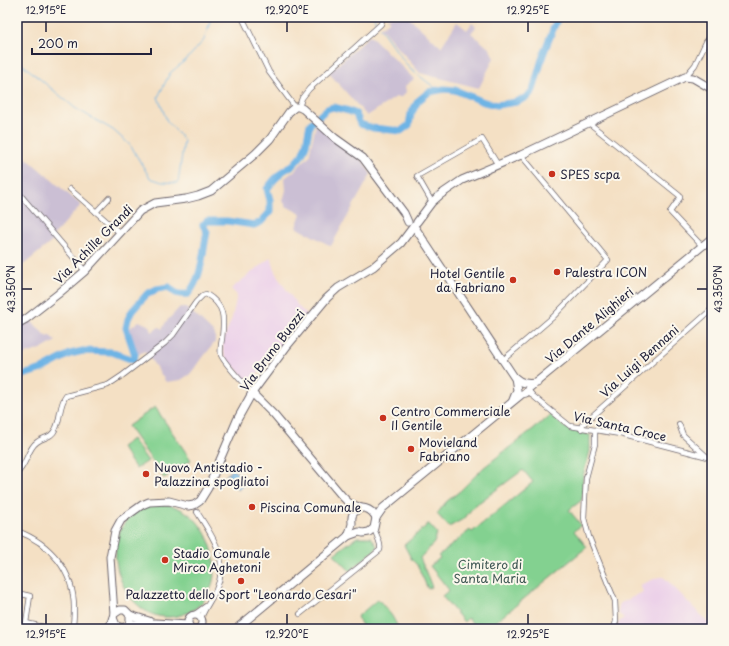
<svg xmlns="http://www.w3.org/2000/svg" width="729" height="646" viewBox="0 0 729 646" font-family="'Playpen Sans',sans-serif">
  <rect width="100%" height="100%" fill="#fbf7ec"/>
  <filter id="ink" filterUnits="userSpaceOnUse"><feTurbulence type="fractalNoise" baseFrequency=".025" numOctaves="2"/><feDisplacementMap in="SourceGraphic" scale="8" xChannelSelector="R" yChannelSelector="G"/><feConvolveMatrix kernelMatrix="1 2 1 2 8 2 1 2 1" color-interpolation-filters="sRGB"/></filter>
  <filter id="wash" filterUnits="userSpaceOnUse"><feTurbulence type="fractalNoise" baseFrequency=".012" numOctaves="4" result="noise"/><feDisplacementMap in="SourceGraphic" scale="16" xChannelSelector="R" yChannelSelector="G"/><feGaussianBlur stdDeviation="0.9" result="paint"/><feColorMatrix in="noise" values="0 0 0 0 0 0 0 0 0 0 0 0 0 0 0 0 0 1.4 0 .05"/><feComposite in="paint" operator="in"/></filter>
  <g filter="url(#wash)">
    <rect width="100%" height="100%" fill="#f4e0c4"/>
    <!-- built -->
    <g fill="#ecd1e9">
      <polygon points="271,257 277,276 298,306 307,315 259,372 249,387 241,374 225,357 223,349 223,341 232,318 237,295 231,289"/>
      <polygon points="659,577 663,577 667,580 712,627 712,629 615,629 620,621 624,618 618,613 619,604 643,592 640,585"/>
    </g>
    <!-- industrial -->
    <g fill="#cbbfd4">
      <polygon points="387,17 408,17 441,47 457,22 467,30 472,23 476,27 471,33 490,49 494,58 479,88 420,73 380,27 384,26 390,20"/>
      <polygon points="370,35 414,79 405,86 406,92 402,97 396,97 367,116 329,73"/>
      <polygon points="316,124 351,154 363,161 371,174 331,246 296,227 301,214 286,206 283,201 286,190 285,178 294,171 309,156"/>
      <polygon points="17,150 81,205 52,237 54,240 22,266 23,281 17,288"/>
      <polygon points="180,307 186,308 194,314 215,334 215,342 190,374 181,380 166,382 145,351 137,355 129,329 139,321 150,326 152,332 159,327 162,329 166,322"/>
      <polygon points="31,321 47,337 49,335 56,341 44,348 17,357 17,328"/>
    </g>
    <!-- green -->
    <g fill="#83d190" stroke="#527a66">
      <polygon points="155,407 191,460 164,478 128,426"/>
      <polygon points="551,415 564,427 590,435 590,451 583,476 582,500 569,510 581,525 574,531 587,547 487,629 477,629 468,618 464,622 442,596 449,590 430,566 440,558 438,556 470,530 472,532 533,482 523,470 473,507 465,518 449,527 437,514 446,502 460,491 483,468"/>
      <polygon points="132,439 148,461 136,469 121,447"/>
      <path d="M 156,504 C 217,501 240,603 177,616 C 118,629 85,518 156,504 Z"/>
      <polygon points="428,523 437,533 434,543 420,558 432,587 428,589 417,565 412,560 404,545 425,527"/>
      <polygon points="357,537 371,537 376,544 377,548 350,571 334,554"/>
      <polygon points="378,599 392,616 399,629 364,629 357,617"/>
    </g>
    <!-- water -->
    <path fill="#6eb4e5" stroke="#486b90" d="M 232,469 L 243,478 L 241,481 L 243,486 L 238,490 L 234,484 C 229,484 225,481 226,476 L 228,473 L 229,474 L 229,472 Z"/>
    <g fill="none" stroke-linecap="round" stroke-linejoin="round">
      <!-- stream -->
      <g stroke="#6eb4e5" stroke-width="1">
        <polyline points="374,17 377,24"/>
        <polyline points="380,28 409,68 438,90"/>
        <polyline points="17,60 75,108 113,130 130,145 150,178 162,182 178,183 184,140 167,121 158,97 170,73 187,59 204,40 210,22 209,17"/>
      </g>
      <!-- river -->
      <path stroke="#6eb4e5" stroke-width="7" d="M 17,377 L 42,369 L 70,354 L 83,351 L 112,352 L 133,360 L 135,355 L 126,328 L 128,319 L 132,311 L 147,294 L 157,289 L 169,287 C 175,294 179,295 188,294 C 203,276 202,254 207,232 L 203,225 L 207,221 L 227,221 L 254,225 L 261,222 L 270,212 L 270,200 L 267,189 L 274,180 L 283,171 L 293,165 L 302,155 L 306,145 L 310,124 L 327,109 L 333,107 L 349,111 L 356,114 L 360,124 L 373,128 L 401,131 L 409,125 L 411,114 L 418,101 L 429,92 L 444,89 L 455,90 L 484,102 L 497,105 L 516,102 L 527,97 L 533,90 L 544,52 L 558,17"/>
    </g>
  </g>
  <g filter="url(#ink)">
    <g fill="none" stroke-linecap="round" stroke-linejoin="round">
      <!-- street casing -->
      <g stroke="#6c646b" stroke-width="6">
        <g id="street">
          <polyline points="242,17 269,72 295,107"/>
          <polyline points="685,77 695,65 706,42 712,35"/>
          <polyline points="299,107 302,98 309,89 381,24 383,17"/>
          <polyline points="589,123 680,196 680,198 670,212 702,246"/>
          <polyline points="70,189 120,233"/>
          <polyline points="17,191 85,271"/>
          <polyline points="432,202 417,176 482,139 498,165"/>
          <polyline points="96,212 109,198"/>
          <polyline points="503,360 553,317 608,260 521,155"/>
          <polyline points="528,390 533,396 570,426 620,434 712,458"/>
          <polyline points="679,424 683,435 706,456"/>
          <polyline points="581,429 582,425 712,309"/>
          <polyline points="595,430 595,444 586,478 584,518 589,537 615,601 616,621 614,629"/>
          <path d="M 17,473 C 27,465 27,449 37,442 C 45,436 51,439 56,428 C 61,417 59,405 66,396 L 108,385 L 123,375 L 165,343 L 173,335 L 196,302 L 203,295 L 206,294 C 226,306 224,319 222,339 C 221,344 220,350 221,355 C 224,363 245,385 252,393"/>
          <path d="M 197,512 C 213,537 230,559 216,590 C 211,600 205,608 201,618"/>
          <path d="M 17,531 C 50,543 74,571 74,608 C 74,615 74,622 72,629"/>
          <polyline points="17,593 30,596 26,623"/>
          <polyline points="195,614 206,606"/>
          <path d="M 300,614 L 380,550 C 382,543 376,536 374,528"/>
          <polyline points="17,624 25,626 26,623 52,629"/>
        </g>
      </g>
      <!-- secondary casing -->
      <g stroke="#6c646b" stroke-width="9">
        <g id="secondary">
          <polyline points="417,222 432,202 440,195 462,180 521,155 685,77 693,78 712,89"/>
          <path d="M 414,226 L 514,377 C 522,384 527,384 537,383"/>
          <polyline points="17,324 26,319 58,294 85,271 140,211 155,203 186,199 198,196 211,191 255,154 270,139 289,112 295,107 299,107 303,109 335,138 363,158 404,213 408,222"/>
          <polyline points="252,393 274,415 342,496 349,503 361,508"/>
          <polyline points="513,400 517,390 515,378"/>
          <path d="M 348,536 C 349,533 351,528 352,524 C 352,520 351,517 353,514 C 360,503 372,509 376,518"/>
          <circle cx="195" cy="622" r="7"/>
          <polyline points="130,615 149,621"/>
          <path d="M 113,618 L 116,625 C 121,629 127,628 130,622 L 130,615 L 125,610 L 120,610 L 114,614"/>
          <polyline points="129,624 155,623 188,625"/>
          <polyline points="109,629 114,614 110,557 115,531 121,520 142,505 149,502 169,501 188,506 194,505 200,501 208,488 237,420 252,393 287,346 327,298 338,288 373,267 401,243 413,227"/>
          <polyline points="236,629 348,536 359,532 363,533 369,532 374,528 376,518 383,508 522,394 526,393 528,389 712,238"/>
        </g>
      </g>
      <!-- street -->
      <use href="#street" stroke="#fff" stroke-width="4.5"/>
      <!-- secondary -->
      <use href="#secondary" stroke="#fff" stroke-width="7"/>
    </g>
  </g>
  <!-- ticks -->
  <path fill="none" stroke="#22223b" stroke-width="1.5" d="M 46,22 L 46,32M 287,22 L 287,32M 528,22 L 528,32M 22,289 L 32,289M 697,289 L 707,289M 46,614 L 46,624M 287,614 L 287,624M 528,614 L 528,624"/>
  <!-- markers -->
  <g fill="#c8321e" stroke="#fbf7ec" stroke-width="1.5">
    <circle cx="552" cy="174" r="4"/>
    <circle cx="557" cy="272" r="4"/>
    <circle cx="513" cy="280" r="4"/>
    <circle cx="383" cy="418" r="4"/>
    <circle cx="411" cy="449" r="4"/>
    <circle cx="146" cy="474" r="4"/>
    <circle cx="252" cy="507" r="4"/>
    <circle cx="165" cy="560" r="4"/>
    <circle cx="241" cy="581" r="4"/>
  </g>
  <g text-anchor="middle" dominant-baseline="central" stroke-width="4" stroke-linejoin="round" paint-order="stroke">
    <!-- poi labels -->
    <g font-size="12" fill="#22223b" stroke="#fbf7ec" text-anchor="start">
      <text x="560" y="174">SPES scpa</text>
      <text x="565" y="272">Palestra ICON</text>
      <text x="505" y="273" text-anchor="end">Hotel Gentile<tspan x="505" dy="14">da Fabriano</tspan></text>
      <text x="391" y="411">Centro Commerciale<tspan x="391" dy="14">Il Gentile</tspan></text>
      <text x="419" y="442">Movieland<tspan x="419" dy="14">Fabriano</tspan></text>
      <text x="154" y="467">Nuovo Antistadio -<tspan x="154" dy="14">Palazzina spogliatoi</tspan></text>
      <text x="260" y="507">Piscina Comunale</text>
      <text x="173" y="553">Stadio Comunale<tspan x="173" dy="14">Mirco Aghetoni</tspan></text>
      <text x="241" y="594" text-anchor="middle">Palazzetto dello Sport "Leonardo Cesari"</text>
    </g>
    <!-- street labels -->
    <g font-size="12" fill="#22223b" stroke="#fbf7ec">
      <text transform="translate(93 244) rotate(-45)">Via Achille Grandi</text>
      <text transform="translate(589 325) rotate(-40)">Via Dante Alighieri</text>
      <text transform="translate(272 350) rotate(-53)">Via Bruno Buozzi</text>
      <text transform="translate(639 361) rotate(-42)">Via Luigi Bennani</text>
      <text transform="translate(620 426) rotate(13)">Via Santa Croce</text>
    </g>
    <!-- park labels -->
    <g font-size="12" fill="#3f5754" stroke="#fbf7ec">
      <text x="490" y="564">Cimitero di<tspan x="490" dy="14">Santa Maria</tspan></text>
    </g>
  </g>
  <!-- margin -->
  <rect width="729" height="646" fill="none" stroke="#fbf7ec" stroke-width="44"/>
  <!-- scale -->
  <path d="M32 48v6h119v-6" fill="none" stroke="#22223b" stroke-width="2"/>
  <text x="38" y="48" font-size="12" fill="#22223b" stroke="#fbf7ec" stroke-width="3" paint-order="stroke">200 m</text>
  <rect x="22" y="22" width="685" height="602" fill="none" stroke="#22223b" stroke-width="1.5"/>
  <g font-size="10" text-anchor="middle" fill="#22223b">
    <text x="46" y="14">12.915°E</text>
    <text x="287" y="14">12.920°E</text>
    <text x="528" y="14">12.925°E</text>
    <text transform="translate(11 289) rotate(-90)" y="4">43.350°N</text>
    <text transform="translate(718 289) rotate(-90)" y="4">43.350°N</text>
    <text x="46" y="638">12.915°E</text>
    <text x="287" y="638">12.920°E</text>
    <text x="528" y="638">12.925°E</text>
  </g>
</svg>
